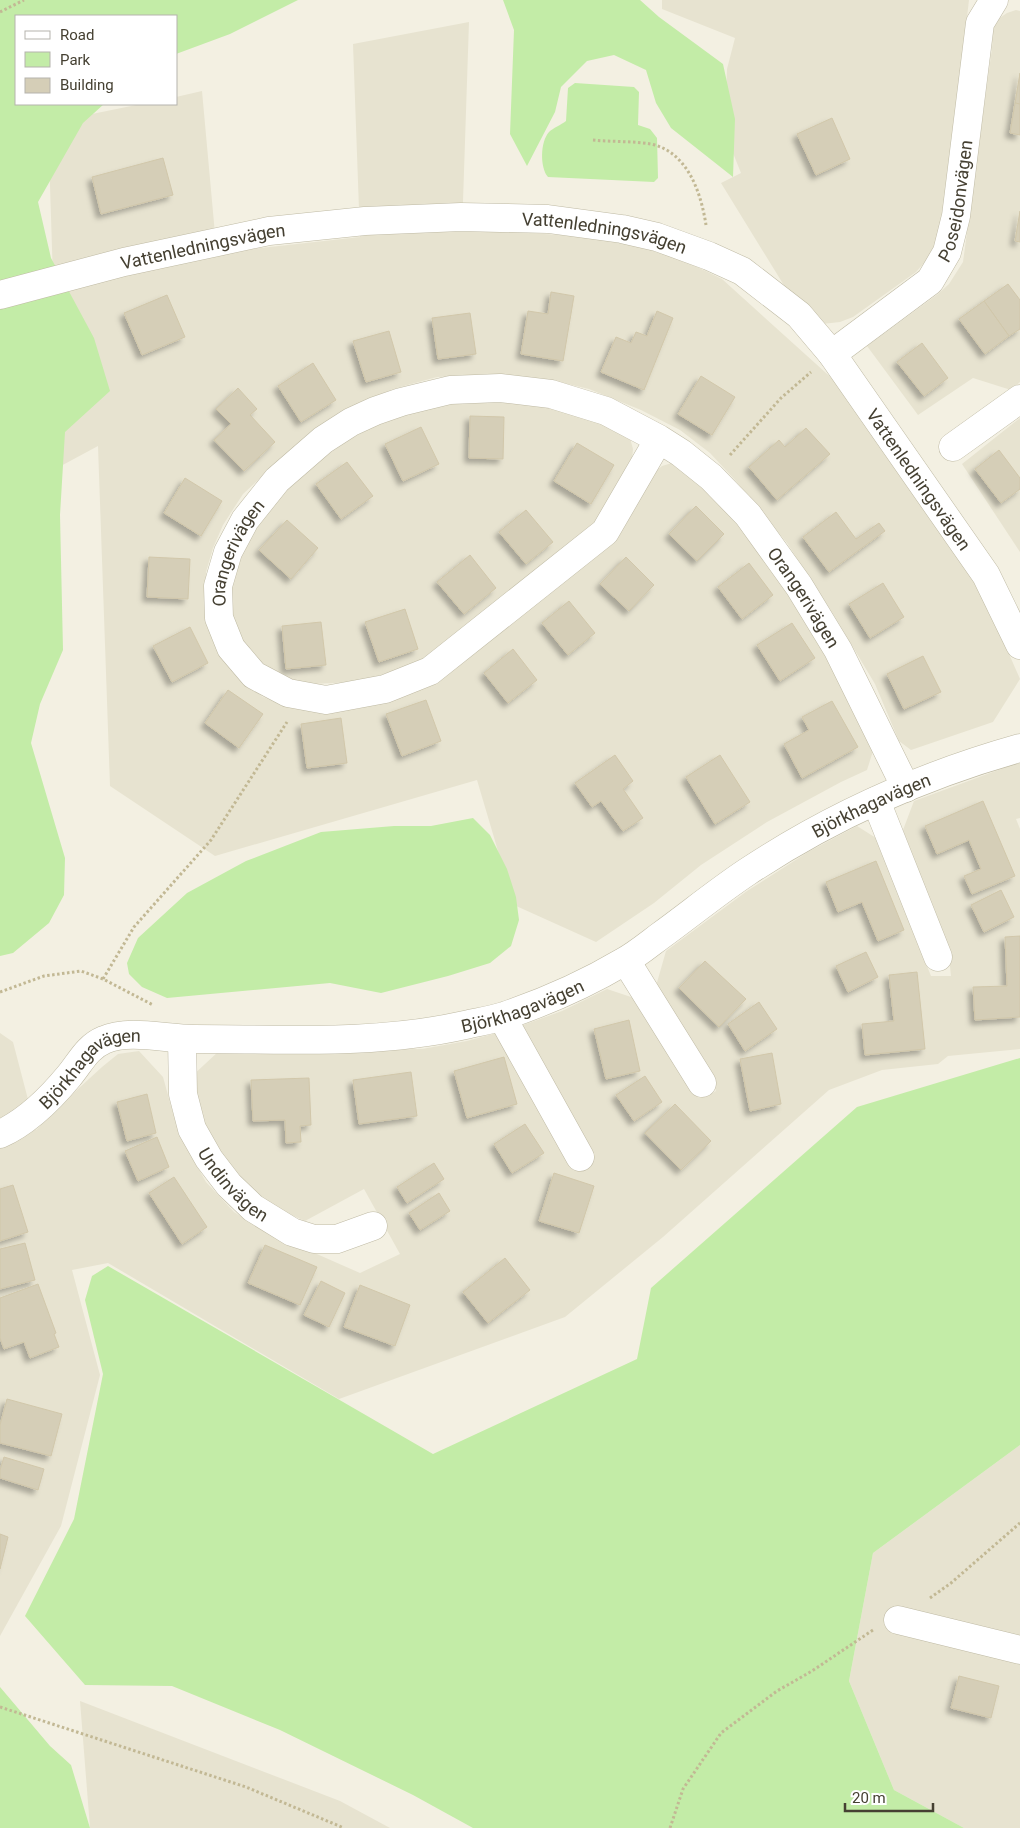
<svg xmlns="http://www.w3.org/2000/svg" width="1020" height="1828" viewBox="0 0 1020 1828" font-family="Roboto,sans-serif">
  <defs>
    <filter id="shadow"><feDropShadow dx="-4.5" dy="4.5" stdDeviation="2.5" flood-color="#0004"/></filter>
  </defs>
  <rect width="100%" height="100%" fill="#f3f0e2"/>
  <!-- residential -->
  <g fill="#e7e3d0">
    <polygon points="662,0 969,0 942,232 931,255 916,272 853,317 840,322 822,324 793,300 721,183 741,173 731,148 725,120 727,69 735,38 662,9"/>
    <polygon points="1016,10 1020,11 1020,382 1011,390 973,378 918,415 867,346 938,294 949,284 963,262 992,48 993,29 998,19 1007,13"/>
    <polygon points="469,22 462,231 502,231 618,239 679,258 722,279 836,382 982,592 1020,679 993,722 911,750 899,741 875,684 832,612 787,543 735,480 710,453 680,430 641,410 589,389 546,379 494,374 437,377 393,389 351,407 309,433 243,494 223,525 213,548 206,572 205,614 212,638 220,654 230,668 241,681 263,697 289,707 304,710 358,709 427,686 445,677 609,545 652,474 662,466 672,463 712,495 744,532 774,575 801,613 832,665 873,751 867,770 841,782 767,822 701,865 654,903 596,942 514,905 477,780 215,856 110,786 98,446 59,467 48,123 141,104 176,104 176,97 202,91 217,256 252,249 360,237 353,44"/>
    <polygon points="478,399 556,407 595,419 630,438 633,449 632,459 598,518 592,525 435,652 419,661 400,669 357,682 311,684 296,682 276,674 249,652 241,640 234,626 229,587 244,543 268,509 306,470 347,441 370,428 403,415 438,406"/>
    <polygon points="1020,418 1020,552 962,464"/>
    <polygon points="1020,762 1020,818 1016,819 1020,829 1020,1049 948,1056 938,1064 882,1070 829,1090 663,1237 565,1317 339,1399 108,1263 72,1270 100,1375 61,1526 0,1636 0,1033 13,1042 36,1130 66,1100 102,1067 118,1054 139,1051 163,1077 173,1113 185,1145 206,1182 234,1212 260,1229 360,1273 400,1254 364,1189 305,1221 278,1209 253,1192 226,1164 206,1128 197,1100 191,1077 219,1051 422,1049 467,1041 515,1028 562,1011 607,989 634,998 688,1085 705,1097 716,1091 711,1074 656,986 666,951 747,891 808,852 857,826 876,838 931,976 951,976 948,947 903,830 914,801"/>
    <polygon points="1020,1445 1020,1828 964,1828 894,1790 849,1681 873,1553"/>
    <polygon points="80,1701 340,1801 390,1828 90,1828"/>
  </g>
  <!-- green -->
  <g fill="#c3eca7">
    <polygon points="0,0 298,0 230,34 176,54 176,16 16,16 16,104 104,104 83,123 38,202 51,258 94,338 110,391 65,432 60,515 63,650 40,704 31,743 65,858 64,895 49,923 13,953 0,956"/>
    <polygon points="503,0 640,0 659,17 723,64 735,119 733,177 671,128 656,103 646,70 614,55 587,61 561,87 555,112 527,166 510,134 514,30"/>
    <path d="M 575,83 L 634,87 L 639,92 L 638,125 L 650,129 L 657,138 L 658,178 L 654,182 L 548,177 C 540,168 540,142 549,132 C 553,128 561,125 566,121 L 568,88 Z"/>
    <polygon points="473,818 490,835 507,869 516,897 519,920 511,946 490,963 448,976 381,993 330,983 167,998 142,987 129,974 127,963 138,938 187,893 246,861 321,832 394,826 431,826"/>
    <polygon points="1020,1058 1020,1445 873,1553 849,1681 894,1790 964,1828 473,1828 413,1795 280,1730 172,1686 85,1685 25,1616 74,1519 103,1374 85,1300 92,1276 108,1266 433,1454 637,1359 651,1288 857,1107"/>
    <polygon points="0,1687 50,1746 71,1765 90,1828 0,1828"/>
  </g>
  <!-- building -->
  <g fill="#d5ceb7" stroke="#d1c7aa" filter="url(#shadow)">
    <polygon points="1020,73 1020,104 1015,103"/>
    <polygon points="1015,103 1020,104 1020,135 1010,133"/>
    <polygon points="832,118 850,159 816,175 797,134"/>
    <polygon points="163,158 173,195 101,214 92,177"/>
    <polygon points="1020,211 1020,242 1015,241"/>
    <polygon points="1008,284 1020,300 1020,329 1009,336 984,301"/>
    <polygon points="551,292 574,296 563,361 521,354 528,311 548,314"/>
    <polygon points="167,295 185,337 142,355 124,313"/>
    <polygon points="984,301 1009,336 985,354 959,319"/>
    <polygon points="657,311 673,318 644,390 601,372 616,337 631,343 636,332 647,336"/>
    <polygon points="470,313 476,354 438,359 432,318"/>
    <polygon points="389,331 401,372 366,382 353,341"/>
    <polygon points="922,343 948,378 924,396 897,362"/>
    <polygon points="313,363 336,400 301,422 278,386"/>
    <polygon points="701,376 735,397 712,435 678,414"/>
    <polygon points="238,388 257,409 250,415 275,442 244,471 214,440 231,424 216,409"/>
    <polygon points="470,416 504,417 503,459 469,458"/>
    <polygon points="421,427 439,464 403,481 385,444"/>
    <polygon points="806,428 830,454 777,500 749,467 779,440 785,447"/>
    <polygon points="577,443 614,465 591,504 554,481"/>
    <polygon points="999,450 1020,478 1020,489 1001,503 975,469"/>
    <polygon points="347,462 373,496 341,519 316,484"/>
    <polygon points="185,478 222,501 201,536 164,513"/>
    <polygon points="696,506 724,534 697,561 669,534"/>
    <polygon points="526,510 553,542 526,564 499,532"/>
    <polygon points="836,512 856,539 879,523 885,531 829,572 803,537"/>
    <polygon points="287,520 318,548 291,579 259,550"/>
    <polygon points="470,555 496,588 464,614 437,582"/>
    <polygon points="149,557 190,559 188,599 147,597"/>
    <polygon points="626,557 654,585 629,611 600,584"/>
    <polygon points="749,563 773,595 742,619 718,587"/>
    <polygon points="883,583 904,617 870,638 849,604"/>
    <polygon points="569,601 595,633 568,655 542,623"/>
    <polygon points="405,609 418,649 379,662 365,622"/>
    <polygon points="321,622 326,665 286,669 282,626"/>
    <polygon points="792,623 815,658 780,681 757,645"/>
    <polygon points="190,627 208,663 172,682 153,646"/>
    <polygon points="513,649 537,680 508,703 484,673"/>
    <polygon points="923,656 941,692 904,709 887,674"/>
    <polygon points="228,690 263,714 239,748 205,723"/>
    <polygon points="426,700 441,741 402,756 386,714"/>
    <polygon points="832,701 858,747 802,778 784,744 809,730 802,717"/>
    <polygon points="341,718 347,763 307,768 301,724"/>
    <polygon points="615,755 633,781 623,789 643,818 623,831 601,801 592,807 575,783"/>
    <polygon points="720,755 750,802 715,824 686,777"/>
    <polygon points="983,801 1015,876 972,894 964,876 981,869 969,840 937,854 925,826"/>
    <polygon points="876,861 904,930 878,941 862,902 838,912 826,882"/>
    <polygon points="1001,890 1014,917 984,932 971,905"/>
    <polygon points="1020,936 1020,1017 975,1020 973,987 1007,986 1005,937"/>
    <polygon points="866,952 878,977 848,992 836,966"/>
    <polygon points="705,961 746,999 719,1027 679,988"/>
    <polygon points="917,972 925,1049 865,1055 862,1024 894,1021 889,975"/>
    <polygon points="759,1002 777,1029 745,1051 728,1024"/>
    <polygon points="629,1020 640,1071 606,1079 594,1029"/>
    <polygon points="772,1053 781,1104 750,1111 740,1059"/>
    <polygon points="504,1057 517,1104 467,1118 454,1071"/>
    <polygon points="411,1072 417,1116 359,1124 353,1080"/>
    <polygon points="645,1076 662,1102 634,1121 616,1095"/>
    <polygon points="309,1078 311,1125 300,1126 301,1142 286,1143 285,1120 253,1121 251,1080"/>
    <polygon points="147,1094 156,1133 127,1141 117,1102"/>
    <polygon points="675,1104 711,1141 681,1170 645,1133"/>
    <polygon points="525,1124 544,1153 512,1173 494,1144"/>
    <polygon points="157,1137 169,1167 138,1181 125,1151"/>
    <polygon points="434,1163 444,1179 407,1203 397,1187"/>
    <polygon points="554,1173 594,1186 579,1233 539,1221"/>
    <polygon points="174,1177 207,1227 182,1244 149,1193"/>
    <polygon points="13,1185 28,1232 0,1241 0,1189"/>
    <polygon points="439,1193 450,1211 420,1230 409,1213"/>
    <polygon points="25,1243 35,1280 0,1289 0,1249"/>
    <polygon points="265,1245 317,1267 300,1305 248,1283"/>
    <polygon points="505,1258 530,1290 488,1323 463,1292"/>
    <polygon points="321,1281 345,1293 329,1327 304,1315"/>
    <polygon points="38,1284 56,1333 54,1334 59,1347 30,1358 24,1342 4,1349 0,1338 0,1298"/>
    <polygon points="360,1285 410,1305 395,1346 344,1327"/>
    <polygon points="7,1399 62,1414 51,1456 0,1443 0,1425"/>
    <polygon points="4,1457 44,1469 38,1490 0,1478 0,1470"/>
    <polygon points="0,1534 8,1537 0,1569"/>
    <polygon points="959,1676 999,1686 991,1718 951,1708"/>
  </g>
  <g fill="none" stroke-linecap="round" stroke-linejoin="round">
    <!-- street casing -->
    <g stroke="#bfbaa4" stroke-width="29">
      <g id="street">
        <path id="s1" d="M 0,295 L 124,262 L 269,231 L 365,221 L 461,217 L 548,219 L 622,229 L 657,237 L 709,256 L 742,271 L 799,315 L 832,354 L 986,575 L 1020,645"/>
        <path id="s2" d="M 832,354 L 930,281 L 947,252 L 956,216 L 980,23 L 994,0"/>
        <path id="s3" d="M 659,439 L 605,532 L 430,671 L 385,689 L 326,700 L 288,693 L 254,675 L 231,648 L 219,618 L 218,586 L 228,552 L 245,520 L 277,480 L 323,440 L 351,422 L 375,411 L 401,402 L 450,390 L 500,388 L 551,394 L 606,411 L 659,439 L 681,453 L 711,477 L 748,515 L 799,586 L 838,650 L 906,788"/>
        <polyline points="953,447 1020,399"/>
        <polyline points="876,801 938,957"/>
        <polyline points="626,961 702,1083"/>
        <polyline points="502,1017 580,1157"/>
        <path id="s4" d="M 182,1039 L 183,1094 L 192,1129 L 209,1159 L 229,1185 L 253,1208 L 292,1232 L 314,1239 L 337,1239 L 373,1226"/>
        <path id="s5" d="M 0,1134 C 27,1122 50,1099 69,1076 C 80,1063 87,1047 104,1040 C 129,1029 166,1039 194,1039 C 284,1039 376,1045 465,1025 C 478,1022 491,1020 504,1016 C 545,1002 586,984 623,962 C 636,955 648,945 660,936 C 689,915 717,892 747,872 C 830,817 924,775 1020,748"/>
        <polyline points="898,1620 1020,1650"/>
      </g>
    </g>
    <!-- path -->
    <g stroke="#c2b894" stroke-width="3" stroke-dasharray="2.5 2.5" stroke-linecap="butt">
      <polyline points="0,12 24,0"/>
      <path d="M 593,140 C 612,142 633,141 651,144 C 688,152 701,193 706,225"/>
      <polyline points="730,455 781,398 811,372"/>
      <polyline points="103,979 134,927 211,840 287,722"/>
      <polyline points="0,992 44,976 81,971 103,979 153,1005"/>
      <polyline points="930,1598 951,1583 1020,1523"/>
      <polyline points="0,1707 246,1787 344,1828"/>
      <polyline points="670,1828 683,1789 721,1733 777,1691 812,1671 873,1630"/>
    </g>
    <!-- street -->
    <use href="#street" stroke="#fff" stroke-width="28"/>
  </g>
  <g text-anchor="middle" dominant-baseline="central" stroke-width="4.5" stroke-linejoin="round" paint-order="stroke">
    <!-- street labels -->
    <g font-size="18" fill="#454032" stroke="#fff">
      <text stroke="none"><textPath href="#s2" startOffset="208">Poseidonvägen</textPath></text>
      <text stroke="none"><textPath href="#s1" startOffset="614">Vattenledningsvägen</textPath></text>
      <text stroke="none"><textPath href="#s1" startOffset="209">Vattenledningsvägen</textPath></text>
      <text stroke="none"><textPath href="#s1" startOffset="1034">Vattenledningsvägen</textPath></text>
      <text stroke="none"><textPath href="#s3" startOffset="654">Orangerivägen</textPath></text>
      <text stroke="none"><textPath href="#s3" startOffset="1374">Orangerivägen</textPath></text>
      <text stroke="none"><textPath href="#s5" startOffset="970">Björkhagavägen</textPath></text>
      <text stroke="none"><textPath href="#s5" startOffset="565">Björkhagavägen</textPath></text>
      <text stroke="none"><textPath href="#s5" startOffset="115">Björkhagavägen</textPath></text>
      <text stroke="none"><textPath href="#s4" startOffset="161">Undinvägen</textPath></text>
    </g>
  </g>
  <!-- legend -->
  <rect x="15" y="15" width="162" height="90" fill="#ffffff" stroke="#b5b3ad"/>
  <rect x="25" y="31" width="25" height="8" fill="#ffffff" stroke="#b5b3ad"/>
  <text x="60" y="40" font-size="15" fill="#454032">Road</text>
  <rect x="25" y="52" width="25" height="15" fill="#c3eca7" stroke="#b5b3ad"/>
  <text x="60" y="65" font-size="15" fill="#454032">Park</text>
  <rect x="25" y="78" width="25" height="15" fill="#d5ceb7" stroke="#b5b3ad"/>
  <text x="60" y="90" font-size="15" fill="#454032">Building</text>
  <!-- scale -->
  <path d="M845 1803v8h88v-8" fill="none" stroke="#454032" stroke-width="2.5"/>
  <text x="852" y="1803" font-size="15" fill="#454032" stroke="#ffffff" stroke-width="4" paint-order="stroke">20 m</text>
</svg>
